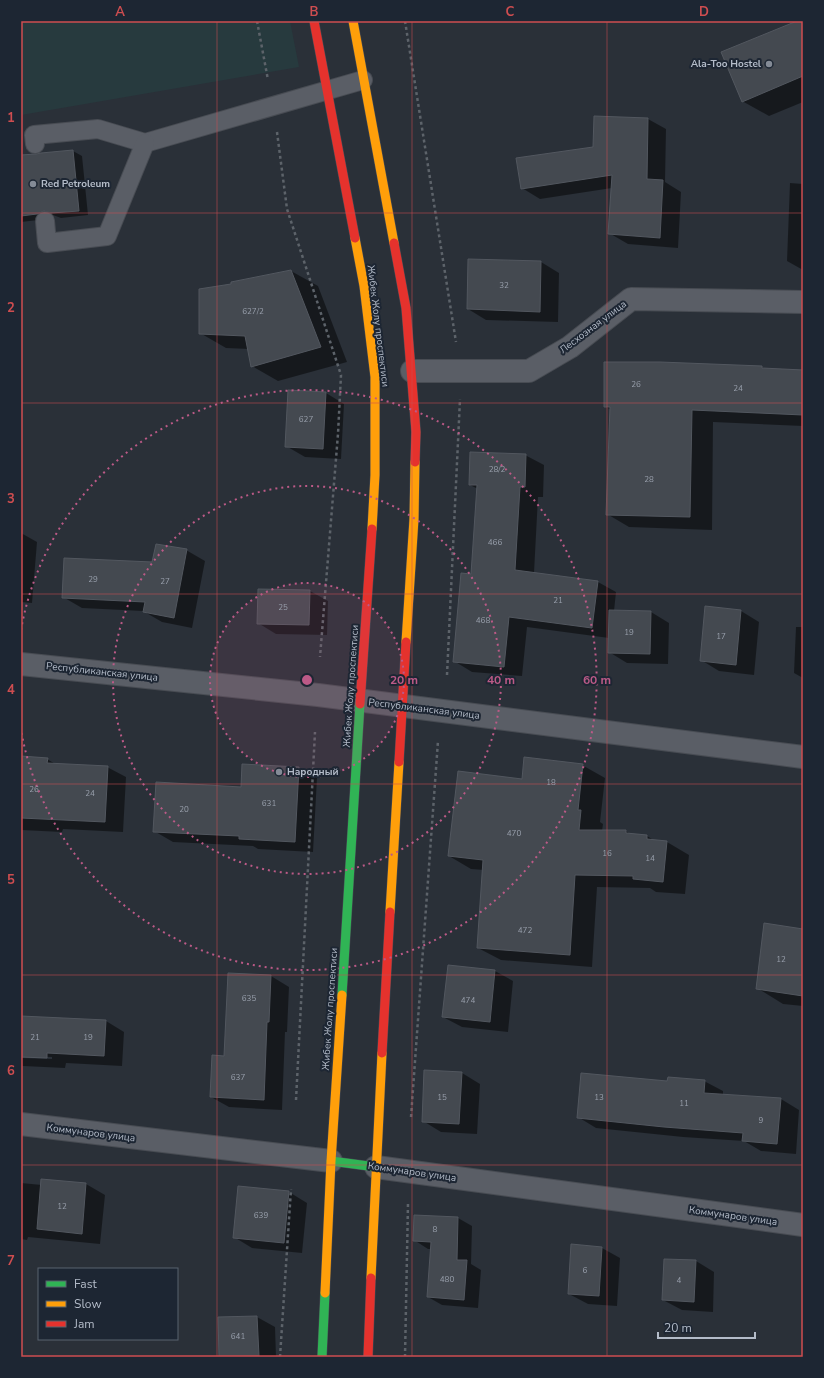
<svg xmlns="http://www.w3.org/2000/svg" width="824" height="1378" viewBox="0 0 824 1378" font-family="'Nunito Sans',sans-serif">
  <rect width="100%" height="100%" fill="#2a3038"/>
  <!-- green -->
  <polygon fill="#273a3e" points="21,21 290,21 299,67 21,115"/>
  <!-- shadow -->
  <g fill="#0007" fill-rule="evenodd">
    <polygon points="800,21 803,21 803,102 769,116 742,101"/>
    <polygon points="595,117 648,119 666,129 665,182 681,192 678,248 628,244 609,233 612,188 540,199 522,188 594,148"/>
    <polygon points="73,151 82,156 88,215 61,218 53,215 47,219 21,222 21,156"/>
    <polygon points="790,183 803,184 803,270 787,261"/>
    <polygon points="541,262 559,273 558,322 486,320 468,309"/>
    <polygon points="291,271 318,286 347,362 278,381 252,366 249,349 226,348 200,333 232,284"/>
    <polygon points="660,363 762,367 766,369 803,371 803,426 713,422 712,530 629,527 607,514 611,410 605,406"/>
    <polygon points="326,393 344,404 341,459 305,457 286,446"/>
    <polygon points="525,455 544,465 543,497 538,497 534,573 598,582 616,592 614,611 651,612 669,623 668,664 627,663 609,652 609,638 527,627 522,676 472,672 454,661 472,575 478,489 470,485"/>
    <polygon points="21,533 37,542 32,603 21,602"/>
    <polygon points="186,550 205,561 192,628 162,622 143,611 82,608 63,597"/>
    <polygon points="310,591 328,601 327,635 276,634 258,623"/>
    <polygon points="706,607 741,611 759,622 754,675 719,671 701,660"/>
    <polygon points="796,627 803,627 803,678 794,673"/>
    <polygon points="21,757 47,759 57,765 107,767 126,777 123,832 63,829 62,832 21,830"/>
    <polygon points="582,765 605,778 600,822 603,824 602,831 626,831 631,835 647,836 655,841 667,842 689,855 685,894 656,892 650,888 597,887 592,967 501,960 478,948 484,870 471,869 449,856 522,780"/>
    <polygon points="299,768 317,778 313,852 258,849 253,846 173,842 154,831 242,788"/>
    <polygon points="803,930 803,1006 783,1004 757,988"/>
    <polygon points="495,971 513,981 508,1032 462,1027 443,1017"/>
    <polygon points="271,976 289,987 287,1032 285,1032 282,1110 229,1107 211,1097 225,1057"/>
    <path d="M 21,1017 L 106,1021 L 124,1032 L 122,1066 L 66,1063 L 65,1068 L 23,1066 L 21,1065 ZM 22,1056 L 52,1057 L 52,1059 L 22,1058 Z"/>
    <polygon points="425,1071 462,1073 480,1084 477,1134 441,1132 423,1121"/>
    <polygon points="704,1081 723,1091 723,1095 781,1099 799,1110 796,1154 761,1151 744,1141 683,1137 596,1128 578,1117"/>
    <polygon points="42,1180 86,1184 105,1195 100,1244 28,1237 27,1240 21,1239 21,1183 42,1185"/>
    <polygon points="289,1192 307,1203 302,1253 252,1248 234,1237"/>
    <polygon points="458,1218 472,1226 471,1264 481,1270 478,1308 442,1305 428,1297 432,1249 428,1249 414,1240"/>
    <polygon points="572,1246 602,1248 620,1258 617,1306 588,1304 569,1294"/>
    <polygon points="696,1261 714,1272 713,1312 682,1310 663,1300"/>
    <polygon points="257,1317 275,1327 276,1357 220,1357 219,1318"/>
  </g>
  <!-- building -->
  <g fill="#444950" stroke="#52575f">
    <polygon points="797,21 803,21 803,76 742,102 721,52"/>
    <polygon points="594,116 648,118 647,179 663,180 660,238 608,234 612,175 521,189 516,158 593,147"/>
    <polygon points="73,150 79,211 51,213 44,211 37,214 21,216 21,155 36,154 41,153"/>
    <polygon points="468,259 541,261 540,312 467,309"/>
    <polygon points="291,270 321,347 251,367 245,336 199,334 199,289 231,284 231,282"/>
    <polygon points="604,362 660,362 762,366 762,368 803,370 803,415 692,410 690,517 606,515 610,407 604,407"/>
    <polygon points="288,390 326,392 323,449 285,447"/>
    <polygon points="470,452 526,454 525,487 520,487 515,570 598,581 592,628 509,617 504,667 453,662 461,573 471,574 477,485 469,485"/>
    <polygon points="156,544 187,549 174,618 143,612 145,602 62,598 64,558 152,562"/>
    <polygon points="258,589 310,590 309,625 257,624"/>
    <polygon points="705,606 741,610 736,665 700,661"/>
    <polygon points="609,610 651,611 650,654 608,653"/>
    <polygon points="21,756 48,758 47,763 108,766 105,822 21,818"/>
    <polygon points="524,757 583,764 578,810 581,810 579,830 626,830 626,833 647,835 647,839 667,841 663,882 633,879 633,876 575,875 570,955 477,948 483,860 448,856 458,771 522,779"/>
    <polygon points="242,764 299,767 295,842 239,839 239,836 153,832 156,782 241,787"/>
    <polygon points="764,923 803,929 803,996 756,989"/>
    <polygon points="448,965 495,970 490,1022 442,1017"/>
    <polygon points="228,973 271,975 269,1022 267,1022 264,1100 210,1097 212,1055 224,1056"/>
    <polygon points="21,1016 106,1020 104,1056 47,1053 47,1058 21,1057"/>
    <polygon points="424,1070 462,1072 459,1124 422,1122"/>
    <polygon points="581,1073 667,1081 668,1077 705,1080 704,1093 781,1098 777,1144 742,1141 743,1133 664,1127 577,1118"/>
    <polygon points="41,1179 86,1183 82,1234 37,1229"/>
    <polygon points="238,1186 289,1191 284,1243 233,1238"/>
    <polygon points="414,1215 458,1217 457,1260 467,1260 464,1300 427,1297 431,1242 413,1241"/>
    <polygon points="571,1244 602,1247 599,1296 568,1294"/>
    <polygon points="664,1259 696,1260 694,1302 662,1300"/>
    <polygon points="257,1316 259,1356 219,1357 218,1317"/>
  </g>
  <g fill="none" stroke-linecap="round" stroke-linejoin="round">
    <!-- lane casing -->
    <g stroke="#484c53" stroke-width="20">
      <g id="lane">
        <polyline points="35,144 34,135 98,129 145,143 363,80"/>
        <polyline points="45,221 47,243 107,236 145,143"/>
      </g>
    </g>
    <!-- street casing -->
    <g stroke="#484c53" stroke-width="24">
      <g id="street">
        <polyline points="412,371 529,371 570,347 631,299 803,302"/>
        <polyline points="21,664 318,695 803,757"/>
        <polyline points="21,1124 331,1161"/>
        <polyline points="376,1167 803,1225"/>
      </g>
    </g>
    <!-- fast casing -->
    <g stroke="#484c55" stroke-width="10">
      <g id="fast">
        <polyline points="342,995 360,704"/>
        <polyline points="331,1161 376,1167"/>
        <polyline points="322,1357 325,1293"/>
      </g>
    </g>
    <!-- slow casing -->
    <g stroke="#484c55" stroke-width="10">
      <g id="slow">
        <polyline points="353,21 394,243"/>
        <polyline points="355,238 364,286 375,377 375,475 372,529"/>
        <polyline points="406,642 414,519 415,462"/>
        <polyline points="390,912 399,762"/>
        <polyline points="371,1278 382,1053"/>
        <polyline points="325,1293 331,1161 342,995"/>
      </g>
    </g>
    <!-- jam casing -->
    <g stroke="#484c55" stroke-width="10">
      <g id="jam">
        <polyline points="314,21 355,238"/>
        <polyline points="394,243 406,308 416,432 415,462"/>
        <polyline points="360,704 372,529"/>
        <polyline points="399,762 406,642"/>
        <polyline points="382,1053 390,912"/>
        <polyline points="368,1357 371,1278"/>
      </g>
    </g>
    <!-- path -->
    <g stroke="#5d636a" stroke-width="2.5" stroke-dasharray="3 3" stroke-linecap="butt">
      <polyline points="257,21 268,80"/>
      <polyline points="405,21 456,342"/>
      <polyline points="277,132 287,209 341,375 338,434 320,657"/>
      <polyline points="447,675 460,399"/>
      <polyline points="296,1100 315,732"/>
      <polyline points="411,1117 438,741"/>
      <polyline points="280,1357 291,1189"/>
      <polyline points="405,1357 408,1203"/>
    </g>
    <!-- lane -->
    <use href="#lane" stroke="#5a5e66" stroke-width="18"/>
    <!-- street -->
    <use href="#street" stroke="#5a5e66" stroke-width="22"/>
    <!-- fast -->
    <use href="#fast" stroke="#30b455" stroke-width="9"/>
    <!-- slow -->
    <use href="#slow" stroke="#ff9f0a" stroke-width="9"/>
    <!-- jam -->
    <use href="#jam" stroke="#e5322d" stroke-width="9"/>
  </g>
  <!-- grid -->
  <path fill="none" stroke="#ce4d50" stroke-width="1" stroke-opacity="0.55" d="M 217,21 L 217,1357M 412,21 L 412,1357M 607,21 L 607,1357M 21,213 L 803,213M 21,403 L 803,403M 21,594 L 803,594M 21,784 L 803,784M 21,975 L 803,975M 21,1165 L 803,1165"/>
  <!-- distance rings -->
  <circle cx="307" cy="680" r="97" fill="#bc5a87" fill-opacity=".12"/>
  <g fill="none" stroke="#bc5a87" stroke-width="2" stroke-dasharray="2 4">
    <circle cx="307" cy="680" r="97"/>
    <circle cx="307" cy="680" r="194"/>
    <path d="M21 630A290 290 0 1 1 21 730"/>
  </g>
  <!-- markers -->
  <g fill="#848b96" stroke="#1d2633" stroke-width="1.5">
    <circle cx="769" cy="64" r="4"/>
    <circle cx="33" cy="184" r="4"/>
    <circle cx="279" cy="772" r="4"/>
  </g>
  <g text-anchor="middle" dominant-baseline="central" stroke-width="4" stroke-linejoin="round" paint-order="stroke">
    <!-- number labels -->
    <g font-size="8" fill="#989fab">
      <text x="504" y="285">32</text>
      <text x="253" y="311">627/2</text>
      <text x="636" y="384">26</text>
      <text x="738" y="388">24</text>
      <text x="306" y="419">627</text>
      <text x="497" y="469">28/2</text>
      <text x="649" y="479">28</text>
      <text x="495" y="542">466</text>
      <text x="93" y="579">29</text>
      <text x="165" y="581">27</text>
      <text x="558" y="600">21</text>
      <text x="283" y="607">25</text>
      <text x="483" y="620">468</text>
      <text x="629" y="632">19</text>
      <text x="721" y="636">17</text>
      <text x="551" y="782">18</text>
      <text x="34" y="789">26</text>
      <text x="90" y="793">24</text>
      <text x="269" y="803">631</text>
      <text x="184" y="809">20</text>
      <text x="514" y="833">470</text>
      <text x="607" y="853">16</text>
      <text x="650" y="858">14</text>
      <text x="525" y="930">472</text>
      <text x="781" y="959">12</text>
      <text x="249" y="998">635</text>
      <text x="468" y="1000">474</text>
      <text x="35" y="1037">21</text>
      <text x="88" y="1037">19</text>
      <text x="238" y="1077">637</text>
      <text x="442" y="1097">15</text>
      <text x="599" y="1097">13</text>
      <text x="684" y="1103">11</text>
      <text x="761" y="1120">9</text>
      <text x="62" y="1206">12</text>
      <text x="261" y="1215">639</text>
      <text x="435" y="1229">8</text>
      <text x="585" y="1270">6</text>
      <text x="447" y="1279">480</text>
      <text x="679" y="1280">4</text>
      <text x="238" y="1336">641</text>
    </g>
    <!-- poi labels -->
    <g font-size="10" font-weight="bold" fill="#b4bcc9" stroke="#1d2633" text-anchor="start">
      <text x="761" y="64" text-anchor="end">Ala-Too Hostel</text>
      <text x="41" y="184">Red Petroleum</text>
      <text x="287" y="772">Народный</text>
    </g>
    <!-- street labels -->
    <g font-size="10" fill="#b4bcc9" stroke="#1d2633">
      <text transform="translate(378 326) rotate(83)">Жибек Жолу проспектиси</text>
      <text transform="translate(593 327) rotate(-37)">Лесхозная улица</text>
      <text transform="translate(102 672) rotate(6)">Республиканская улица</text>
      <text transform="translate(351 686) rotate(-86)">Жибек Жолу проспектиси</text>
      <text transform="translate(424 709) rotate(7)">Республиканская улица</text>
      <text transform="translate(330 1009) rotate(-86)">Жибек Жолу проспектиси</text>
      <text transform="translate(91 1133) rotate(7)">Коммунаров улица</text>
      <text transform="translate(412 1172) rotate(8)">Коммунаров улица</text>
      <text transform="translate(733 1216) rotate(8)">Коммунаров улица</text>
    </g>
  </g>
  <circle cx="307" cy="680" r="6" fill="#bc5a87" stroke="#1d2633" stroke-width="2"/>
  <g font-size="12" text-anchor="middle" font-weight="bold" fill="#bc5a87" stroke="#1d2633" stroke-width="4" stroke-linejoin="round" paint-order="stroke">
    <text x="404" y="684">20 m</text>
    <text x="501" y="684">40 m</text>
    <text x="597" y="684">60 m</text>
  </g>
  <!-- border -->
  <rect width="824" height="1378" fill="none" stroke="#1d2633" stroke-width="44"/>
  <!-- legend -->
  <rect x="38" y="1268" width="140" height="72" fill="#1d2633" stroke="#59626f"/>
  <rect x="46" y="1281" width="20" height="6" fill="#30b455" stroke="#59626f"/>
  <text x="74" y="1288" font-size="12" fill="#b4bcc9">Fast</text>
  <rect x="46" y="1301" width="20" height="6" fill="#ff9f0a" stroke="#59626f"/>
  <text x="74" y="1308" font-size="12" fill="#b4bcc9">Slow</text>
  <rect x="46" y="1321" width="20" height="6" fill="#e5322d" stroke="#59626f"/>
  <text x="74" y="1328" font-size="12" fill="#b4bcc9">Jam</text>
  <!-- scale -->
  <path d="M658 1332v6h97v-6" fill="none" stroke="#b4bcc9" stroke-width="2"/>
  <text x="664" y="1332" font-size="12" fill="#b4bcc9" stroke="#1d2633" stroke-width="3" paint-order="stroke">20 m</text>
  <rect x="22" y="22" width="780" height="1334" fill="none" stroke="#ce4d50" stroke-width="1.5"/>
  <g font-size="13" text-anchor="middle" font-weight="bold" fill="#ce4d50">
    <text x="120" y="16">A</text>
    <text x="314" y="16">B</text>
    <text x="510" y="16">C</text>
    <text x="704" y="16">D</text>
    <text x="11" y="122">1</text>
    <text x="11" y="312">2</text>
    <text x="11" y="503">3</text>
    <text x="11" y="694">4</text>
    <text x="11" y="884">5</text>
    <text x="11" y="1075">6</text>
    <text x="11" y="1265">7</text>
  </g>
</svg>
